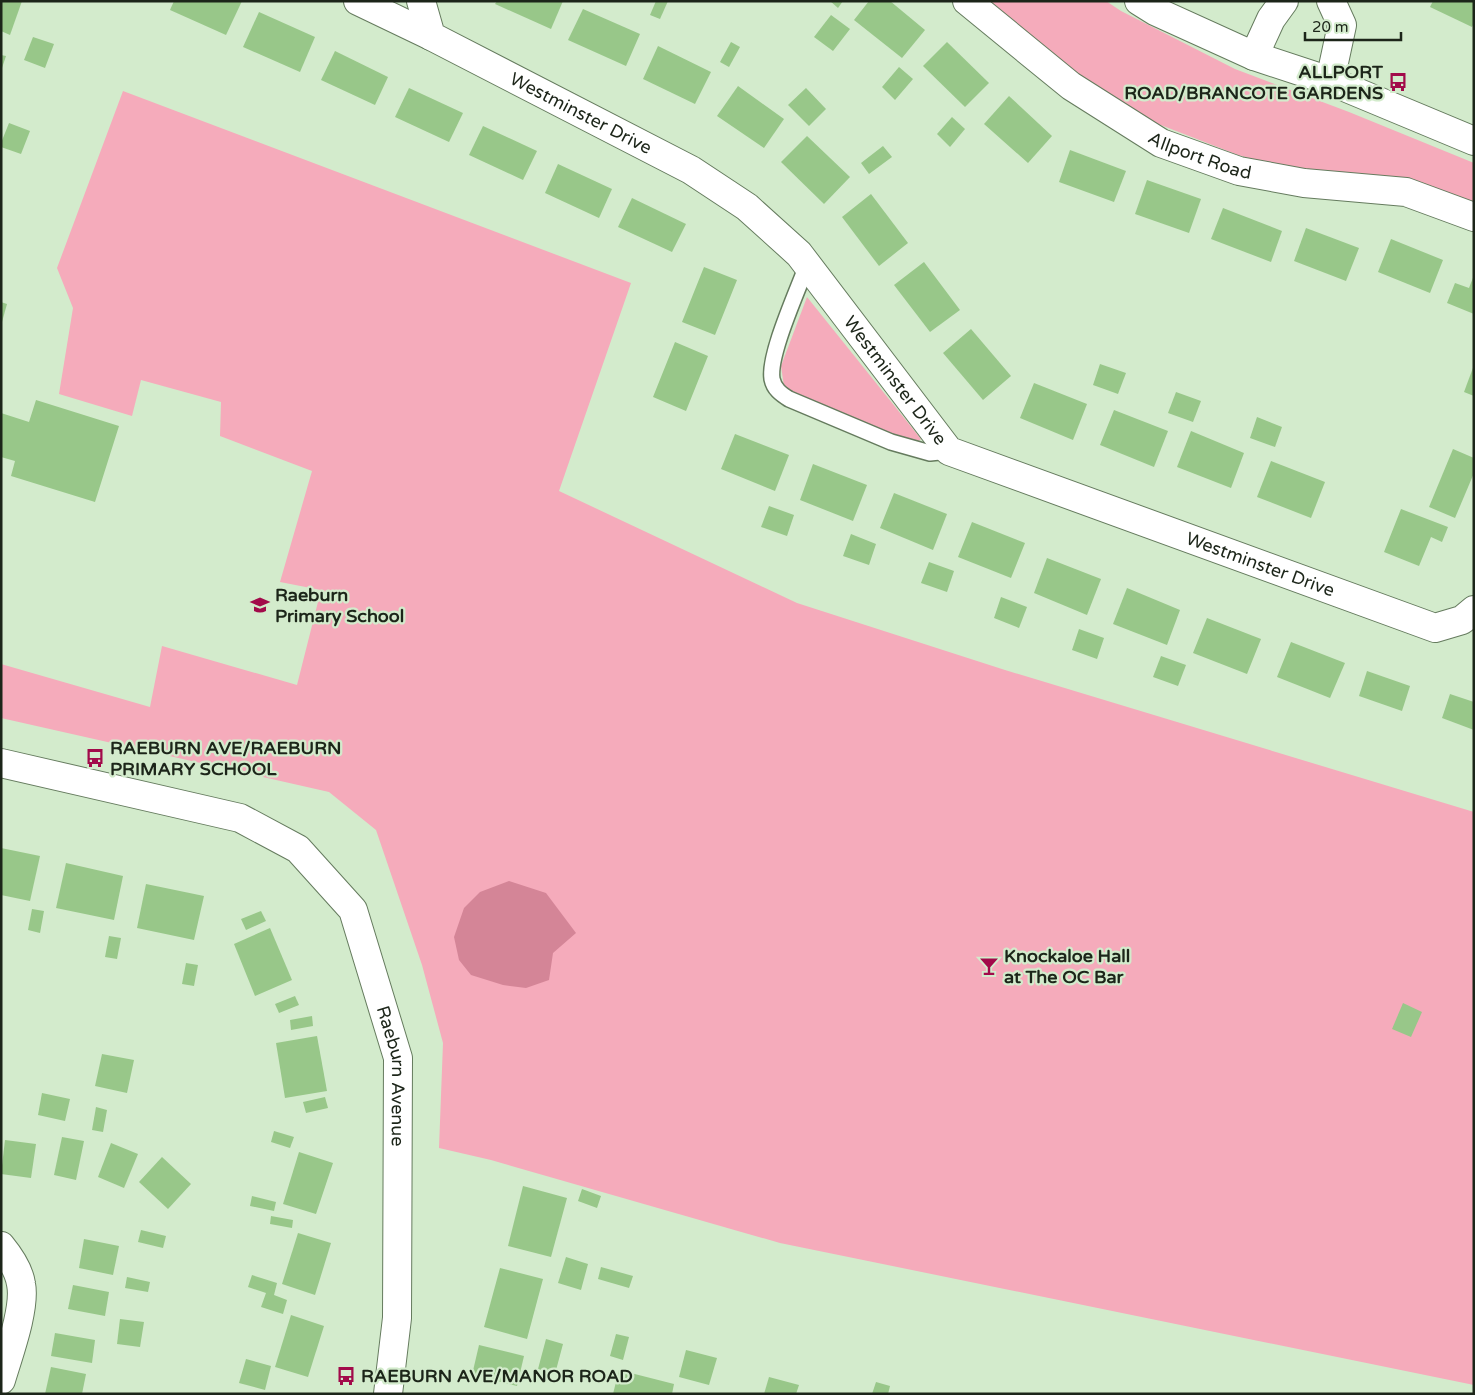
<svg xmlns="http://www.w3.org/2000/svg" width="1475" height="1395" viewBox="0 0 1475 1395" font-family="'Varela Round',sans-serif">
  <rect width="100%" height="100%" fill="#d3ebcc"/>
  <!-- green -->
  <g fill="#f5abbb">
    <polygon points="988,1 1106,1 1121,11 1235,69 1349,112 1474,163 1474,203 1408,178 1306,173 1238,155 1153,122 1061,63"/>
    <polygon points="123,91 631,283 559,491 797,603 1005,670 1474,812 1474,1385 780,1243 491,1160 439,1148 443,1043 422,965 376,830 329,792 1,718 1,664 150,707 162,646 297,685 321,590 280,582 312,471 220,436 221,402 141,380 132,416 59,394 73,308 57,268"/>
    <polygon points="807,297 921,439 912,447 785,393 781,366"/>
  </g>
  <!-- water -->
  <polygon fill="#d48597" points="509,881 546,893 576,933 553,953 549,980 526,988 503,985 471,975 459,960 454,937 464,908 480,892"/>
  <!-- building -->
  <g fill="#98c789">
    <polygon points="1,1 22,1 10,35 1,31"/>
    <polygon points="174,1 242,1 226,35 170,10"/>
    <polygon points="497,1 563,1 551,29 495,4"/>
    <polygon points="656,1 668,1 660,19 650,15"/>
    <polygon points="830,1 843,1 838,8"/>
    <polygon points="869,1 890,1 925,30 902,58 854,20"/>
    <polygon points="1433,1 1474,1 1474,23 1472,27 1430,7"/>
    <polygon points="583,9 640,34 626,66 568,40"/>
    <polygon points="259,12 315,37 300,72 243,47"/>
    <polygon points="831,15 850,29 833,51 814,37"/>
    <polygon points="33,37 54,44 45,68 24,60"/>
    <polygon points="731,42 740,47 729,67 720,62"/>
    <polygon points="947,42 989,83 965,107 923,66"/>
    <polygon points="658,46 711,72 695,104 643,79"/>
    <polygon points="335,51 388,77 375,105 321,80"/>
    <polygon points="1,55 6,56 2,68 1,68"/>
    <polygon points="899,67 913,79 895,100 882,87"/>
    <polygon points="738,86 784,119 764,148 717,116"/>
    <polygon points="409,88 463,113 449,142 395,117"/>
    <polygon points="806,88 826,109 809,126 788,105"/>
    <polygon points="1009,96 1052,136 1028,163 984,124"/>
    <polygon points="952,117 965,129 950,147 937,134"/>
    <polygon points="9,123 30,131 21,154 1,147 1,143"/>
    <polygon points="483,126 537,151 523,180 469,155"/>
    <polygon points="807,136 850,177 824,204 781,162"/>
    <polygon points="883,146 892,157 869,174 861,163"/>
    <polygon points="1070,150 1126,171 1114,202 1059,182"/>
    <polygon points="558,164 612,189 599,218 545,193"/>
    <polygon points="1147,180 1201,199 1189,233 1135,214"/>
    <polygon points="871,194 908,243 879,266 842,217"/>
    <polygon points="632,198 686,224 672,252 618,227"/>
    <polygon points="1223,208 1282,231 1271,262 1211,239"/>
    <polygon points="1306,228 1359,248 1346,281 1294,261"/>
    <polygon points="1391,239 1443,260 1430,293 1378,272"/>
    <polygon points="924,262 960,310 930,332 894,285"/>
    <polygon points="704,267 737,280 715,335 682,322"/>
    <polygon points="1474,275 1474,314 1447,303 1455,283 1469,288"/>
    <polygon points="1,302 7,304 2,322 1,322"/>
    <polygon points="971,329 1011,376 983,400 943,353"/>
    <polygon points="675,342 708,356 686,411 653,397"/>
    <polygon points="1100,364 1126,373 1118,394 1093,385"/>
    <polygon points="1474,365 1474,396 1464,392"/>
    <polygon points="1034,383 1087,404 1073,440 1020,418"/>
    <polygon points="1176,392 1201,401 1193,422 1168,413"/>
    <polygon points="36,400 119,426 95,502 11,476 15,461 1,457 1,413 29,422"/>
    <polygon points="1114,410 1168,431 1154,467 1100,445"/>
    <polygon points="1257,417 1282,427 1275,447 1250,438"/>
    <polygon points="1191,431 1244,453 1231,488 1177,467"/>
    <polygon points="735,434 789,455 775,491 721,469"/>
    <polygon points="1453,449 1474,458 1474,473 1455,518 1429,507"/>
    <polygon points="1271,461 1325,482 1311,518 1257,497"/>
    <polygon points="813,464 867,485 853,521 800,500"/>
    <polygon points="894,493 947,514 933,550 880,528"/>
    <polygon points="769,506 794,515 787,536 761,527"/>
    <polygon points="1401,509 1448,527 1442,542 1431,537 1419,566 1384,552"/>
    <polygon points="972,522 1025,543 1011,578 958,557"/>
    <polygon points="851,534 876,544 869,565 843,556"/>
    <polygon points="1047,558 1101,579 1087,615 1034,593"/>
    <polygon points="929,562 954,571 947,592 921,583"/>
    <polygon points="1127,588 1180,610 1167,645 1113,624"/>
    <polygon points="1001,597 1027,607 1019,628 994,618"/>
    <polygon points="1207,618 1261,639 1247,674 1193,653"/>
    <polygon points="1079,629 1104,638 1097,659 1072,650"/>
    <polygon points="1291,642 1345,663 1330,698 1277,677"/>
    <polygon points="1161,656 1186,665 1178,686 1153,677"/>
    <polygon points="1367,671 1410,686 1402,711 1359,696"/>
    <polygon points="1450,694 1474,702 1474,730 1442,718"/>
    <polygon points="1,848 40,856 30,901 1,895"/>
    <polygon points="66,863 123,876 114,920 56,908"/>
    <polygon points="146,884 204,896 194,940 137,928"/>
    <polygon points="32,909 44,911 40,933 28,930"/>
    <polygon points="261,911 266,921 246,930 241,919"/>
    <polygon points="270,928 292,980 255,996 234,944"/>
    <polygon points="109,936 121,938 117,959 105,957"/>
    <polygon points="186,963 198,965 194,986 182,984"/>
    <polygon points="295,996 299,1005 279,1013 275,1004"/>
    <polygon points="1403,1003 1422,1012 1411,1037 1392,1029"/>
    <polygon points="312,1016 313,1026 291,1030 290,1020"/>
    <polygon points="317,1036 327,1091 285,1098 276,1043"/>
    <polygon points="102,1054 134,1060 127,1093 95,1086"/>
    <polygon points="42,1093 70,1099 65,1121 38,1115"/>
    <polygon points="325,1097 328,1108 306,1113 303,1102"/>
    <polygon points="96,1107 107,1110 103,1132 92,1130"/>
    <polygon points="274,1131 294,1137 290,1148 271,1142"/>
    <polygon points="62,1137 84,1141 76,1180 54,1175"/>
    <polygon points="5,1140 36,1144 31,1178 1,1174"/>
    <polygon points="111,1143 138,1154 124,1188 98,1177"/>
    <polygon points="299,1152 333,1163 316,1214 283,1204"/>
    <polygon points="162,1157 191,1184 168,1209 139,1182"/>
    <polygon points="523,1186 567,1198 551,1257 508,1246"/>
    <polygon points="582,1189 601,1196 597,1208 578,1201"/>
    <polygon points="252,1196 276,1202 274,1211 250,1206"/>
    <polygon points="271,1216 293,1220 292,1228 270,1224"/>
    <polygon points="141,1230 166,1236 163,1248 138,1242"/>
    <polygon points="298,1233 331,1243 315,1295 282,1284"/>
    <polygon points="84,1239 119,1246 113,1275 79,1268"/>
    <polygon points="566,1257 588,1264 581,1290 558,1283"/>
    <polygon points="601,1267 633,1276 629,1288 598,1279"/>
    <polygon points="500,1268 543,1279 527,1339 484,1327"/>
    <polygon points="252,1275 277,1283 274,1295 287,1300 283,1314 261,1307 266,1293 248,1287"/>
    <polygon points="127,1277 150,1282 148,1292 125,1288"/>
    <polygon points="73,1285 109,1292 105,1316 68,1309"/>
    <polygon points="291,1315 324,1326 308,1377 275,1367"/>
    <polygon points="120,1319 144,1322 140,1347 117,1344"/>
    <polygon points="55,1333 95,1340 92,1363 51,1356"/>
    <polygon points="616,1334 629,1337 623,1360 610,1356"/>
    <polygon points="546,1339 563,1344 555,1374 538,1369"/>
    <polygon points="479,1345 524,1356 517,1386 472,1375"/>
    <polygon points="686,1350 717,1358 709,1385 679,1377"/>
    <polygon points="246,1359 271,1366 265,1390 239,1383"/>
    <polygon points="51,1367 86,1374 82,1394 45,1394"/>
    <polygon points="619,1370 674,1384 672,1394 613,1394"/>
    <polygon points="769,1377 799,1385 796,1394 764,1394"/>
    <polygon points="876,1382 890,1386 888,1394 872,1394"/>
  </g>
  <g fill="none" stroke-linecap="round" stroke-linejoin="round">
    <!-- service casing -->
    <g stroke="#657b5e" stroke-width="18">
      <path id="service" d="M 807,265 C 798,290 768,355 772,379 C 774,389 781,394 789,399 L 891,442 L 930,453 L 949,451"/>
    </g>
    <!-- minor casing -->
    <g stroke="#657b5e" stroke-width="30">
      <g id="minor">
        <polyline points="358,1 431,36"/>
        <path id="s1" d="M 421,1 L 431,36 L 691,170 L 747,207 L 799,254 L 949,451 L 1435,628 L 1462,620 L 1474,610"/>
        <path id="s2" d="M 967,1 L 1071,86 L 1161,143 L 1239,171 L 1304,183 L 1406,192 L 1474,217"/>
        <polyline points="1254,56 1271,19 1284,1"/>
        <polyline points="1330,81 1342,25 1331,1"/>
        <path id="s3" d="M 1,763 L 240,818 L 298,849 L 353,910 L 398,1058 L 397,1318 L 388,1394"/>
        <path d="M 1,1246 C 10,1257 19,1270 21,1284 C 26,1308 8,1356 1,1380"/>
      </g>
    </g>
    <!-- tertiary casing -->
    <g stroke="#657b5e" stroke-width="30">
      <polyline id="tertiary" points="1139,1 1155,11 1254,56 1330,81 1474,141"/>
    </g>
    <!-- service -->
    <use href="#service" stroke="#fff" stroke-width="15"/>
    <!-- minor -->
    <use href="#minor" stroke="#fff" stroke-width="28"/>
    <!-- tertiary -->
    <use href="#tertiary" stroke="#fff" stroke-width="28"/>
  </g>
  <!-- icons -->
  <defs>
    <g id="bus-bare" transform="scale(1.5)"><path d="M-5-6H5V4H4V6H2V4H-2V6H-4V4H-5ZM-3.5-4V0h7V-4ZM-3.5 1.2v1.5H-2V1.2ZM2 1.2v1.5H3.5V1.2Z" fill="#a20a4a" stroke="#d3ebcc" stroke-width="2.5" paint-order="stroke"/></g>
    <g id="school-bare" transform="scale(1.5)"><path d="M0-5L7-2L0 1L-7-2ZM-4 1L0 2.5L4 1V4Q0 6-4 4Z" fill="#a20a4a" stroke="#d3ebcc" stroke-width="2.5" paint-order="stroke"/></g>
    <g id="bar-bare" transform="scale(1.5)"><path d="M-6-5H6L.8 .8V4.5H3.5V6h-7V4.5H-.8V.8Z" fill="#a20a4a" stroke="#d3ebcc" stroke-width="2.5" paint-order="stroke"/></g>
  </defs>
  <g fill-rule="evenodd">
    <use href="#bus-bare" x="1398" y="82"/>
    <use href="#school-bare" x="260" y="605"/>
    <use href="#bus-bare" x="95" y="758"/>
    <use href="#bar-bare" x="989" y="966"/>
    <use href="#bus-bare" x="346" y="1376"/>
  </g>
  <g text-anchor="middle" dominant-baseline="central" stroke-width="4.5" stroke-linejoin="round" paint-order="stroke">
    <!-- poi labels -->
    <g font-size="18" font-weight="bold" fill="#1c2519" stroke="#d3ebcc" text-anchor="start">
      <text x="1383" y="72" text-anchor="end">ALLPORT<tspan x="1383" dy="21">ROAD/BRANCOTE GARDENS</tspan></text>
      <text x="275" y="595">Raeburn<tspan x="275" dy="21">Primary School</tspan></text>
      <text x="110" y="748">RAEBURN AVE/RAEBURN<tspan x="110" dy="21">PRIMARY SCHOOL</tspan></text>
      <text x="1004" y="956">Knockaloe Hall<tspan x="1004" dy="21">at The OC Bar</tspan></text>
      <text x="361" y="1376">RAEBURN AVE/MANOR ROAD</text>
    </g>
    <!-- street labels -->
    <g font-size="18" fill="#1c2519" stroke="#d3ebcc">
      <text stroke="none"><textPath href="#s1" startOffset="205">Westminster Drive</textPath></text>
      <text stroke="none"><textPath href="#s2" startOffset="282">Allport Road</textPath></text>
      <text stroke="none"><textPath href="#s1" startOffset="625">Westminster Drive</textPath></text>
      <text stroke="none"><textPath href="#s1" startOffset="1045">Westminster Drive</textPath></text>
      <text stroke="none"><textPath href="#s3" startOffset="565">Raeburn Avenue</textPath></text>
    </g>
  </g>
  <!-- border -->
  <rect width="1475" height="1395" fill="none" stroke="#1c2519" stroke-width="5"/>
  <!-- scale -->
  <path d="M1305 32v8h96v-8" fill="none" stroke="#1c2519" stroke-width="2.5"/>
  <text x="1312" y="32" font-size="15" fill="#1c2519" stroke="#d3ebcc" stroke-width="4" paint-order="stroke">20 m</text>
</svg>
